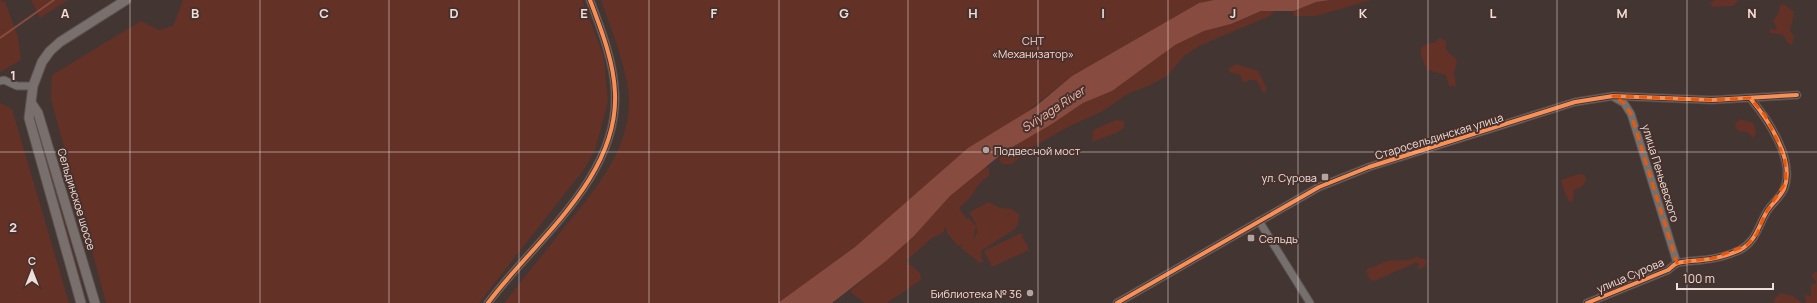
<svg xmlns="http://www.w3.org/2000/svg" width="1817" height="303" viewBox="0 0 1817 303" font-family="Manrope,sans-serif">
  <rect width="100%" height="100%" fill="#423532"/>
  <!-- green -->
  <g fill="#643127">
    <polygon points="0,0 5,2 18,37 21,60 0,72"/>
    <polygon points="31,0 68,0 40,18"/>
    <polygon points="183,0 582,0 604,57 608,102 595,150 585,168 479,303 106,303 51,99 52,75 141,21 159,30 173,26"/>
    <path d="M 601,0 L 1214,0 L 1199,3 L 1072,76 L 855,247 L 778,303 L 504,303 C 522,280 541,257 559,234 C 592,194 635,147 628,90 C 624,60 611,29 601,0 Z"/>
    <polygon points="1330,0 1371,0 1316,16 1293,16 1294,11 1316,2"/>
    <polygon points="1715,0 1739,0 1733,6 1712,7 1711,2"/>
    <polygon points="1784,4 1794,12 1790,31 1794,35 1792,45 1788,43 1783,35 1770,33 1770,28 1774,30 1777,28 1773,21 1779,12 1780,5"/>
    <polygon points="1261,11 1274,11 1270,16 1201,45 1184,56 1167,76 1148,86 1129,93 1103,111 1070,126 1031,148 1012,164 1002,164 999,159 1004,152 1052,124 1083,103 1112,91 1175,45 1204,31 1231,24"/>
    <polygon points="1440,38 1446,41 1446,50 1455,58 1457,62 1454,73 1456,86 1449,86 1446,75 1427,70 1421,55 1421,48 1426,44 1436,42"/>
    <polygon points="1236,64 1258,71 1266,87 1266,92 1263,92 1256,80 1249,80 1244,83 1240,75 1229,72 1229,68"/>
    <polygon points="0,103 12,109 69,303 0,303"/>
    <path d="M 1740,119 L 1753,123 L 1756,131 L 1755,136 L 1752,138 L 1749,133 C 1743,131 1736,133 1735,124 Z"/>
    <polygon points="1116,120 1124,121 1124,128 1116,133 1092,142 1093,130"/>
    <polygon points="36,121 87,303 84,303 33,122"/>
    <path d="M 985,167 L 989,168 L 989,176 C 980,181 977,187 972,195 C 969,200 963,204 959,208 L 967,219 L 969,218 L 976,226 L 973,239 C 982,230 974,222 970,213 L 973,210 L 989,202 L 1000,208 L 1012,209 L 1019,214 L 1018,224 L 1015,229 L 982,250 L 981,257 L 984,262 L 979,263 C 974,256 967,254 961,248 L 962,244 L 958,246 L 948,234 L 944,226 L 944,232 L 932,238 L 906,261 L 920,273 L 921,280 L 887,303 L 865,303 L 851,293 L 851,290 L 914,236 L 950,196 Z"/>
    <polygon points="1579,174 1585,175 1586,181 1582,187 1574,190 1573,201 1569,202 1564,191 1561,180"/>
    <polygon points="1021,233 1029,250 992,267 984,251"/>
    <path d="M 1417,257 L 1427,260 C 1426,266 1423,269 1417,269 L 1420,264 L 1415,263 L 1374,281 L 1370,280 L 1366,271 L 1368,268 C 1378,266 1381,262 1389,261 C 1401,258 1405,263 1417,257 Z"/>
    <polygon points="1815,272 1817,272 1817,303 1806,303 1805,295 1810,296 1811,294 1811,284 1816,284 1816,281 1811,276"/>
    <polygon points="1781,293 1793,296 1802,303 1775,303 1774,299"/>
  </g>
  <!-- water -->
  <polygon fill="#874b3f" points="1214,0 1330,0 1316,2 1294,11 1261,11 1231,24 1204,31 1175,45 1112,91 1083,103 1052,124 1004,152 950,196 914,236 886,261 832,303 778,303 855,247 968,148 1035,107 1072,76 1199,3"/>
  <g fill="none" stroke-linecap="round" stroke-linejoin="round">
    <!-- stream -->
    <polyline stroke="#874b3f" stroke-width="2" points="0,38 54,0"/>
    <!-- minor casing -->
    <g stroke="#5c514f" stroke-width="9">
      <g id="minor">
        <polyline points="0,81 4,80 17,86 33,86"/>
        <polyline points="1615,98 1624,103 1631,114 1677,263"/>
        <polyline points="1259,221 1310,303"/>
        <path d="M 488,303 C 533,242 619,178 615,93 C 614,62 601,29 590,0"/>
        <polyline points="1117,303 1319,187 1369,167 1575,102 1613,96 1712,100 1797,95"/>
        <path d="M 1587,303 L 1668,270 C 1671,268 1674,264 1678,263 C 1685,261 1695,261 1702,260 C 1714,259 1729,255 1740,250 C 1756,241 1758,227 1766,213 C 1771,204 1780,198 1784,189 C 1796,160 1767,118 1750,98"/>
      </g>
    </g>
    <!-- secondary casing -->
    <g stroke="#5c514f" stroke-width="11">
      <g id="secondary">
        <polyline points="32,104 38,113 95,303"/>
        <polyline points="81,303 29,118 33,86 42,62 50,51 60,42 126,0"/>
      </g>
    </g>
    <!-- minor -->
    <use href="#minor" stroke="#756f6e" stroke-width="7"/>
    <!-- secondary -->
    <use href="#secondary" stroke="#79706e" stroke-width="9"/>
    <!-- cycleway casing -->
    <g stroke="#48312c" stroke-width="6">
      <g id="cycleway">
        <path d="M 488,303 C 533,242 619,178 615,93 C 614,62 601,29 590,0"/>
        <polyline points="1117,303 1319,187 1369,167 1575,102 1613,96 1712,100 1797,95"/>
        <path d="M 1587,303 L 1668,270 C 1671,268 1674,264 1678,263 C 1685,261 1695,261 1702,260 C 1714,259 1729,255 1740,250 C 1756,241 1758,227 1766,213 C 1771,204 1780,198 1784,189 C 1796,160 1767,118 1750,98"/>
      </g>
    </g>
    <!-- cycleway -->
    <use href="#cycleway" stroke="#f78f57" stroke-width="4"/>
  </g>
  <!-- marked area -->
  <path fill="none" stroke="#e8590c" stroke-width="3" stroke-dasharray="8 5" stroke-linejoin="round" d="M 1613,96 L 1712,100 L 1750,98 L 1765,115 L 1777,140 L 1785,161 L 1786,182 L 1765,214 L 1757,234 L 1747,245 L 1714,258 L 1677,263 L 1631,114 L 1624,103 Z"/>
  <!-- grid -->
  <path fill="none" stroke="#eedfdb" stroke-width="1" stroke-opacity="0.55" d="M 130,0 L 130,303M 260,0 L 260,303M 389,0 L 389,303M 519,0 L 519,303M 649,0 L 649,303M 779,0 L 779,303M 908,0 L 908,303M 1038,0 L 1038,303M 1168,0 L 1168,303M 1298,0 L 1298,303M 1428,0 L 1428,303M 1557,0 L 1557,303M 1687,0 L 1687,303M 0,152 L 1817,152"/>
  <!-- markers -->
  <g fill="#b2a4a0" stroke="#48312c" stroke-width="1.5">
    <circle cx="986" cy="150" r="4"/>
    <rect x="1321" y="173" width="8" height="8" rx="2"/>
    <rect x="1247" y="234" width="8" height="8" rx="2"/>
    <circle cx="1030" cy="293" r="4"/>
  </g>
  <g text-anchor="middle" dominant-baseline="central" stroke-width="4" stroke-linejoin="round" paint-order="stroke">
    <!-- park labels -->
    <g font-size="11" fill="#fdd4cb" stroke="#48312c">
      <text x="1033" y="40">СНТ<tspan x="1033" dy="13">«Механизатор»</tspan></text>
    </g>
    <!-- street labels -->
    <g font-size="11" fill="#eedfdb" stroke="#48312c">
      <text transform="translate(1439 136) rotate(-17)">Старосельдинская улица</text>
      <text transform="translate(1661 173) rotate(73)">улица Пеньевского</text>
      <text transform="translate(77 199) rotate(73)">Сельдинское шоссе</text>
      <text transform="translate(1630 275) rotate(-23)">улица Сурова</text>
    </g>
    <!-- poi labels -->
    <g font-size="11" fill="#eedfdb" stroke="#48312c" text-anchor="start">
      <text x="994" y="150">Подвесной мост</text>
      <text x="1317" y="177" text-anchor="end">ул. Сурова</text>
      <text x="1259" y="238">Сельдь</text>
      <text x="1022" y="293" text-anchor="end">Библиотека № 36</text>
    </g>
    <!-- water labels -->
    <g font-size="12" font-style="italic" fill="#f5b9ac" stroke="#48312c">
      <text transform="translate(1053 109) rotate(-33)">Sviyaga River</text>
    </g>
  </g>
  <g font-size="13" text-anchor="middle" font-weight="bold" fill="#eedfdb" stroke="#48312c" stroke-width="4" stroke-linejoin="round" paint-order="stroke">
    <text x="65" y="18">A</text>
    <text x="195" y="18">B</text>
    <text x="324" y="18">C</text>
    <text x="454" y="18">D</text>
    <text x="584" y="18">E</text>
    <text x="714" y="18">F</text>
    <text x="844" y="18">G</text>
    <text x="973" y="18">H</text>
    <text x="1103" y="18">I</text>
    <text x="1233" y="18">J</text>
    <text x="1363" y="18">K</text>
    <text x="1493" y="18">L</text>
    <text x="1622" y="18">M</text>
    <text x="1752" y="18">N</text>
    <text x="13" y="80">1</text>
    <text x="13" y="232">2</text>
  </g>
  <!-- north arrow -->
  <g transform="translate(32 271)" stroke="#48312c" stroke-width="3" paint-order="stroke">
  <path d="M0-3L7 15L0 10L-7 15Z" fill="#eedfdb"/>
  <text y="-6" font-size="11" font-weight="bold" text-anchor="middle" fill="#eedfdb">С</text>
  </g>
  <!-- scale -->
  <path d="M1677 283v6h96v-6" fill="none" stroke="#eedfdb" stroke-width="2"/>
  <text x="1683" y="283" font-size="12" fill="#eedfdb" stroke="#48312c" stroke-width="3" paint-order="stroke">100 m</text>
</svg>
